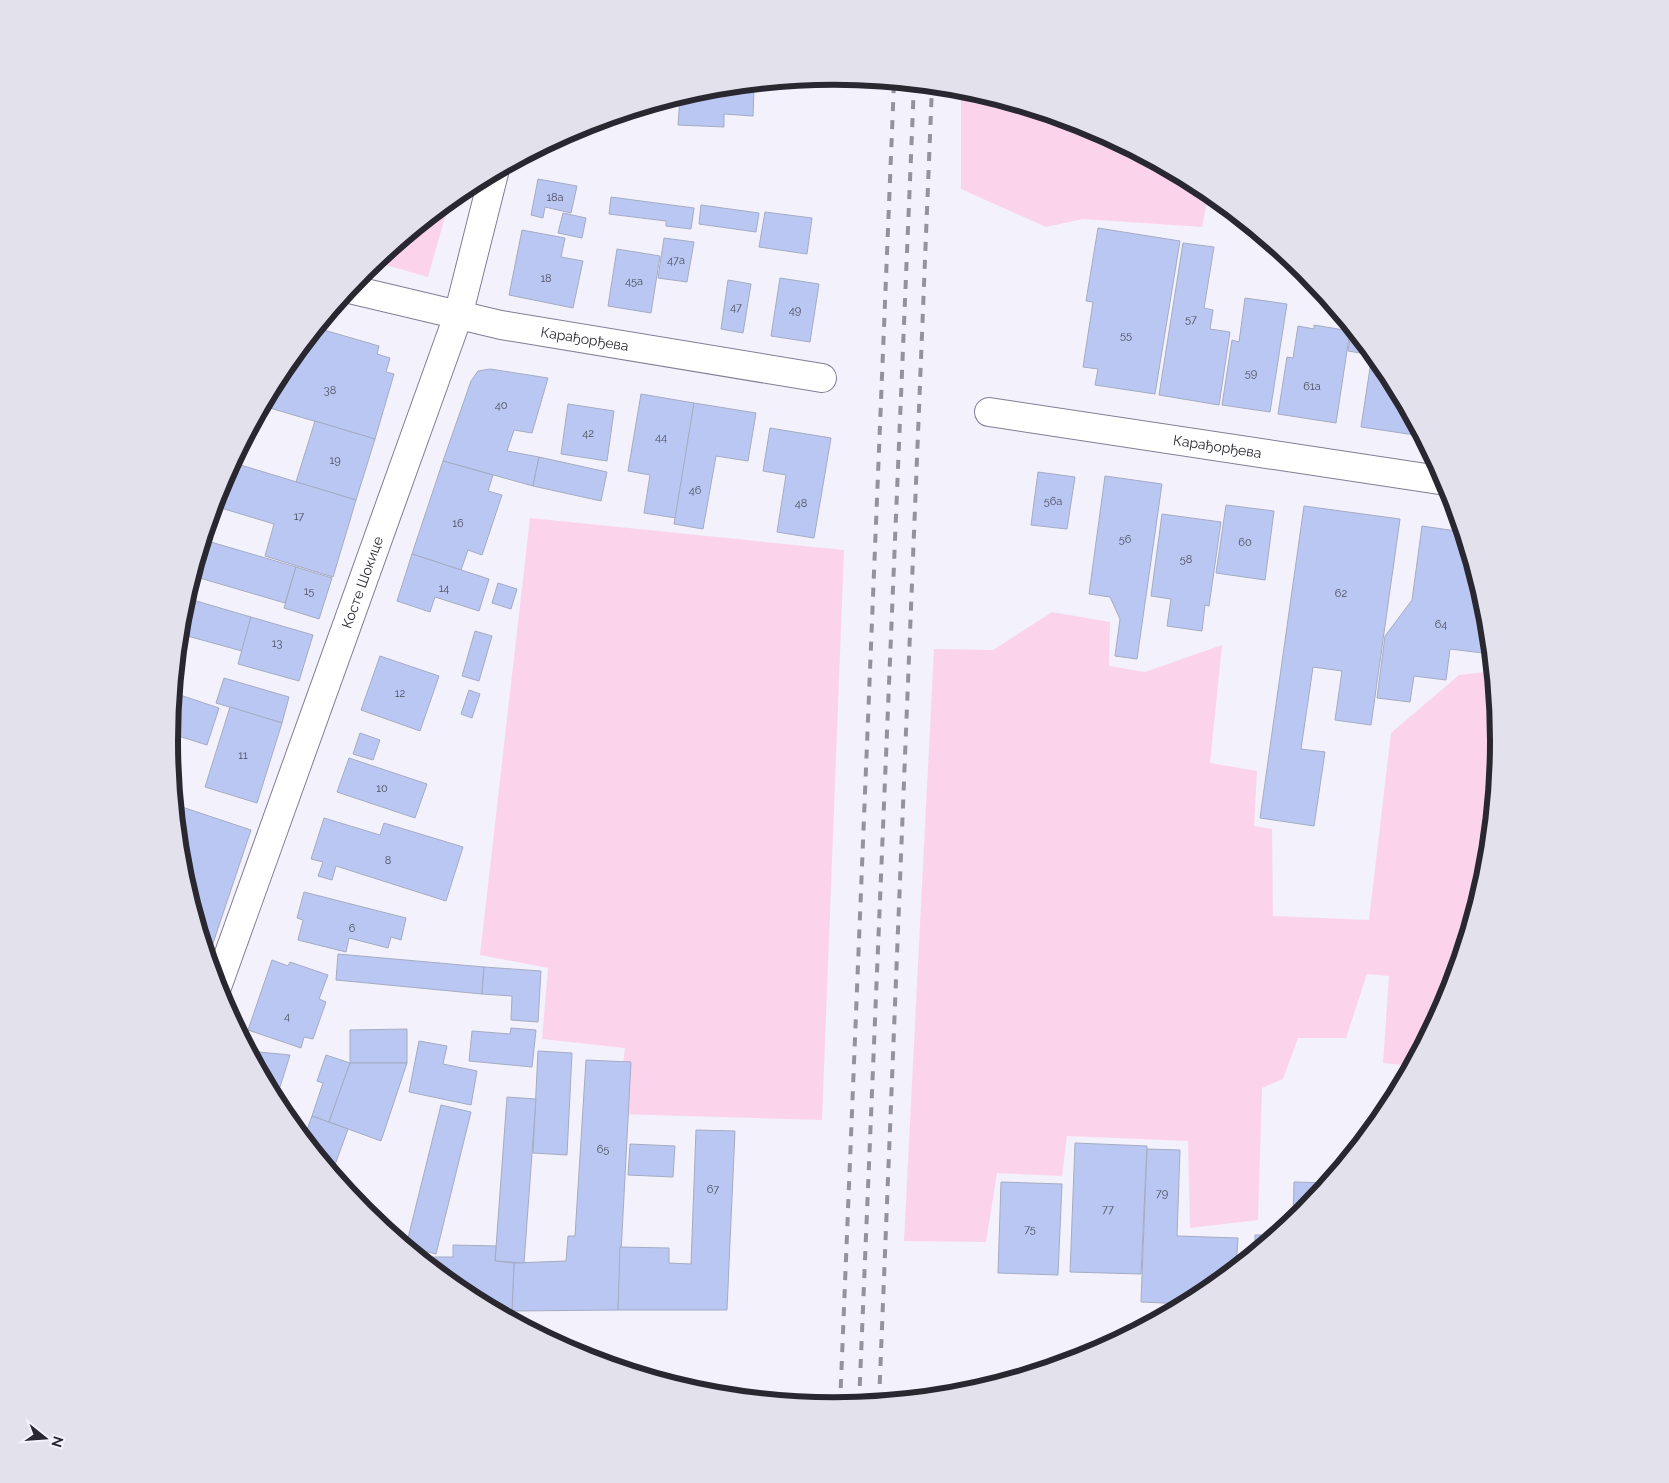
<svg xmlns="http://www.w3.org/2000/svg" width="1669" height="1483" viewBox="0 0 1669 1483" font-family="Raleway,sans-serif">
  <rect width="100%" height="100%" fill="#f3f1fb"/>
  <!-- green -->
  <g fill="#fbd4ec">
    <polygon points="961,89 1089,127 1204,189 1209,192 1202,227 1083,219 1046,227 961,189"/>
    <polygon points="441,208 447,210 428,277 375,262"/>
    <polygon points="530,518 844,550 822,1120 617,1114 625,1048 542,1039 548,968 480,955"/>
    <polygon points="1052,612 1110,622 1109,666 1145,672 1222,645 1210,763 1257,771 1254,826 1272,829 1273,916 1369,920 1391,733 1459,675 1493,671 1500,742 1487,872 1449,996 1412,1066 1383,1063 1389,976 1367,974 1346,1038 1298,1038 1283,1079 1262,1088 1258,1220 1190,1228 1188,1141 1067,1136 1062,1176 997,1173 986,1242 904,1241 934,649 993,650"/>
  </g>
  <!-- building -->
  <g fill="#bac7f2" stroke="#a4acc3">
    <polygon points="719,88 754,89 753,116 724,114 724,127 678,125 680,97 705,89"/>
    <polygon points="538,179 577,186 571,213 545,207 543,218 531,215"/>
    <polygon points="611,197 694,208 691,229 666,226 666,221 609,214"/>
    <polygon points="701,205 759,213 756,232 699,224"/>
    <polygon points="765,212 812,218 807,254 759,247"/>
    <polygon points="563,213 586,218 582,238 558,233"/>
    <polygon points="1098,228 1180,241 1155,394 1095,385 1098,369 1083,367 1093,302 1086,301"/>
    <polygon points="522,230 565,238 561,257 583,261 573,308 509,295"/>
    <polygon points="664,238 694,242 687,282 658,278"/>
    <polygon points="1183,243 1214,247 1204,308 1213,310 1210,329 1230,332 1219,405 1159,395"/>
    <polygon points="617,249 660,256 651,313 608,306"/>
    <polygon points="780,278 819,284 810,342 771,336"/>
    <polygon points="728,280 751,284 743,333 721,329"/>
    <polygon points="1245,298 1287,304 1270,412 1222,405 1232,340 1239,342"/>
    <polygon points="1314,325 1350,331 1336,423 1278,414 1287,357 1293,358 1298,326 1314,329"/>
    <polygon points="317,328 379,346 377,354 390,358 386,372 394,374 375,439 263,406 282,372"/>
    <polygon points="1352,328 1388,372 1422,436 1361,427 1372,355 1348,351"/>
    <polygon points="490,369 548,378 532,433 514,430 507,451 539,457 533,486 443,461 471,381 478,371"/>
    <polygon points="641,394 694,403 676,518 644,513 650,475 628,471"/>
    <polygon points="694,403 756,413 748,461 716,456 703,529 674,524"/>
    <polygon points="568,404 614,411 607,461 561,454"/>
    <polygon points="315,421 375,439 356,500 296,482"/>
    <polygon points="770,428 831,438 814,538 777,532 786,475 763,471"/>
    <polygon points="539,457 607,472 601,501 533,486"/>
    <polygon points="443,461 493,475 488,491 502,495 482,555 468,550 461,570 412,554"/>
    <polygon points="234,463 356,500 333,577 265,556 274,524 221,508"/>
    <polygon points="1038,472 1075,477 1067,529 1031,525"/>
    <polygon points="1105,476 1162,484 1137,659 1115,656 1120,619 1110,597 1089,594"/>
    <polygon points="1226,505 1274,511 1265,580 1216,573"/>
    <polygon points="1304,506 1400,519 1371,725 1335,720 1342,671 1313,667 1301,749 1325,752 1314,826 1260,818"/>
    <polygon points="1162,514 1221,522 1209,606 1205,605 1202,631 1167,626 1171,599 1151,596"/>
    <polygon points="1422,526 1463,532 1487,612 1491,654 1450,649 1446,680 1414,676 1410,702 1377,698 1385,636 1412,600"/>
    <polygon points="204,540 296,567 285,603 193,576"/>
    <polygon points="412,554 489,579 479,611 435,597 430,612 397,601"/>
    <polygon points="296,567 332,578 319,619 284,608"/>
    <polygon points="498,583 517,589 511,609 492,603"/>
    <polygon points="186,598 251,617 242,651 180,634"/>
    <polygon points="251,617 313,635 299,681 238,664"/>
    <polygon points="475,631 492,636 479,681 462,676"/>
    <polygon points="380,656 439,676 420,731 361,710"/>
    <polygon points="224,678 289,697 282,723 216,703"/>
    <polygon points="469,690 480,694 472,718 461,714"/>
    <polygon points="174,693 219,708 207,745 172,734 176,722 171,721"/>
    <polygon points="230,707 282,723 257,803 205,787"/>
    <polygon points="360,733 380,740 373,760 353,754"/>
    <polygon points="349,758 427,784 415,818 337,792"/>
    <polygon points="176,805 251,830 208,958 182,871"/>
    <polygon points="324,818 380,835 384,823 463,847 446,901 336,866 332,880 318,876 323,862 311,859"/>
    <polygon points="304,892 406,918 401,940 391,937 388,948 349,938 346,952 298,940 303,920 297,918"/>
    <polygon points="338,954 484,967 482,994 336,980"/>
    <polygon points="272,960 288,966 290,962 328,975 319,999 326,1002 313,1039 304,1037 301,1048 248,1030"/>
    <polygon points="484,967 541,971 538,1022 511,1020 512,996 482,994"/>
    <polygon points="511,1028 536,1030 532,1067 469,1061 472,1031 510,1034"/>
    <polygon points="407,1029 407,1063 350,1063 350,1030"/>
    <polygon points="419,1041 447,1046 443,1064 477,1071 471,1105 409,1092"/>
    <polygon points="249,1051 290,1055 280,1087 274,1084 271,1092"/>
    <polygon points="538,1051 572,1053 567,1155 533,1153"/>
    <polygon points="326,1055 350,1063 329,1122 312,1116 323,1083 317,1081"/>
    <polygon points="586,1060 631,1062 618,1310 512,1311 514,1263 566,1261 568,1236 575,1236"/>
    <polygon points="350,1063 407,1063 381,1141 329,1122"/>
    <polygon points="507,1097 536,1099 524,1263 495,1261"/>
    <polygon points="441,1105 471,1112 436,1254 406,1246"/>
    <polygon points="312,1116 348,1129 332,1173 304,1138"/>
    <polygon points="696,1130 735,1131 727,1310 618,1310 620,1247 669,1248 669,1263 691,1264"/>
    <polygon points="1075,1143 1147,1146 1141,1274 1070,1272"/>
    <polygon points="630,1144 675,1146 673,1177 628,1175"/>
    <polygon points="1147,1149 1180,1150 1177,1236 1238,1238 1236,1268 1204,1295 1187,1304 1141,1302"/>
    <polygon points="1001,1182 1062,1184 1058,1275 998,1273"/>
    <polygon points="1294,1182 1329,1183 1305,1212 1293,1222"/>
    <polygon points="1255,1235 1276,1235 1255,1253"/>
    <polygon points="453,1245 496,1246 495,1261 514,1263 512,1311 495,1310 465,1294 432,1267 432,1257 453,1257"/>
    <polygon points="418,1256 432,1257 432,1267"/>
  </g>
  <g fill="none" stroke-linecap="round" stroke-linejoin="round">
    <!-- minor casing -->
    <g stroke="#827d94" stroke-width="30">
      <g id="minor">
        <path id="s1" d="M 349,289 L 501,325 L 822,378"/>
        <path id="s2" d="M 989,412 L 1446,481"/>
        <path id="s3" d="M 217,987 L 458,316 L 494,173"/>
      </g>
    </g>
    <!-- minor -->
    <use href="#minor" stroke="#fff" stroke-width="28"/>
    <!-- rail -->
    <g stroke="#94929c" stroke-width="4" stroke-dasharray="9 9" stroke-linecap="butt">
      <polyline points="879,1402 932,86"/>
      <polyline points="859,1404 914,84"/>
      <polyline points="840,1406 894,82"/>
    </g>
  </g>
  <g text-anchor="middle" dominant-baseline="central" stroke-width="4" stroke-linejoin="round" paint-order="stroke">
    <!-- number labels -->
    <g font-size="11" fill="#4d4f60">
      <text x="555" y="197">18a</text>
      <text x="676" y="260">47a</text>
      <text x="546" y="278">18</text>
      <text x="634" y="281">45a</text>
      <text x="736" y="307">47</text>
      <text x="795" y="310">49</text>
      <text x="1191" y="319">57</text>
      <text x="1126" y="335">55</text>
      <text x="1251" y="373">59</text>
      <text x="1312" y="386">61a</text>
      <text x="330" y="390">38</text>
      <text x="501" y="405">40</text>
      <text x="588" y="433">42</text>
      <text x="661" y="437">44</text>
      <text x="335" y="460">19</text>
      <text x="695" y="490">46</text>
      <text x="1053" y="501">56a</text>
      <text x="801" y="503">48</text>
      <text x="299" y="516">17</text>
      <text x="458" y="523">16</text>
      <text x="1125" y="539">56</text>
      <text x="1245" y="542">60</text>
      <text x="1186" y="559">58</text>
      <text x="444" y="588">14</text>
      <text x="309" y="591">15</text>
      <text x="1341" y="593">62</text>
      <text x="1441" y="624">64</text>
      <text x="277" y="643">13</text>
      <text x="400" y="693">12</text>
      <text x="243" y="755">11</text>
      <text x="382" y="788">10</text>
      <text x="388" y="860">8</text>
      <text x="352" y="928">6</text>
      <text x="287" y="1016">4</text>
      <text x="603" y="1149">65</text>
      <text x="713" y="1189">67</text>
      <text x="1162" y="1193">79</text>
      <text x="1108" y="1209">77</text>
      <text x="1030" y="1229">75</text>
    </g>
    <!-- street labels -->
    <g font-size="14" fill="#292730" stroke="#f3f1fb">
      <text stroke="none"><textPath href="#s1" startOffset="241">Карађорђева</textPath></text>
      <text stroke="none"><textPath href="#s2" startOffset="231">Карађорђева</textPath></text>
      <text stroke="none"><textPath href="#s3" startOffset="430">Косте Шокице</textPath></text>
    </g>
  </g>
  <!-- crop -->
  <path d="M0 0H1669V1483H0ZM178 741a656 656 0 1 1 1312 0a656 656 0 1 1-1312 0Z" fill="#e3e1eb" fill-rule="evenodd"/>
  <path fill="none" stroke="#292730" stroke-width="6" d="M178 741a656 656 0 1 1 1312 0a656 656 0 1 1-1312 0Z"/>
  <!-- north arrow -->
  <g transform="translate(45 1438) rotate(107)" stroke="#f3f1fb" stroke-width="4" paint-order="stroke">
  <path d="M0-4L9 19L0 12L-9 19Z" fill="#292730"/>
  <text y="-8" font-size="14" font-weight="bold" text-anchor="middle" fill="#292730">N</text>
  </g>
</svg>
